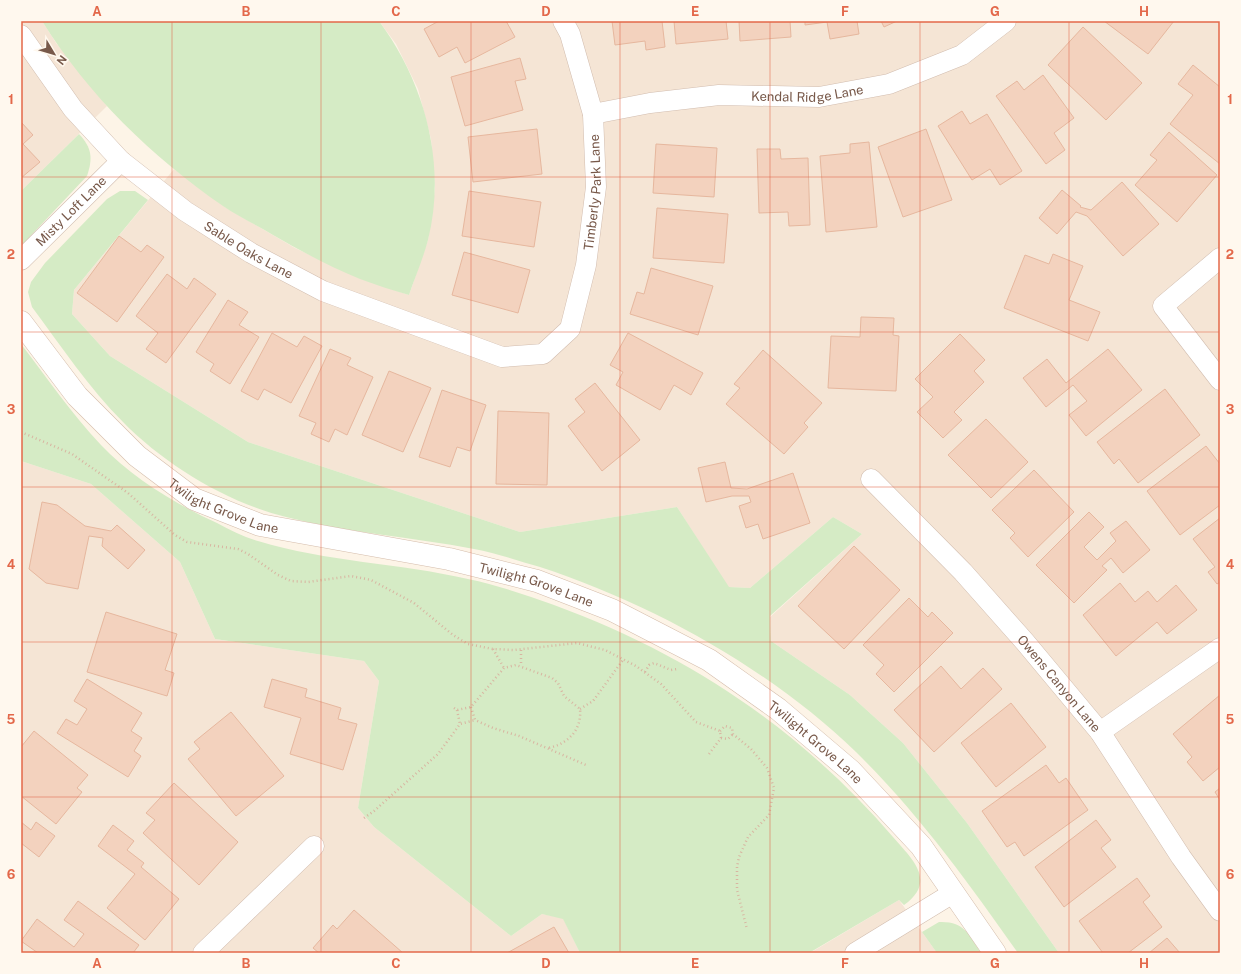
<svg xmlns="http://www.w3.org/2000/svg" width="1241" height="974" viewBox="0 0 1241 974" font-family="'Public Sans',sans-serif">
  <rect width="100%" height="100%" fill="#fdf4e7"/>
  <!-- residential -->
  <g fill="#f5e5d5">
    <polygon points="21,21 42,21 56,43 107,106 21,191"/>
    <polygon points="379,21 1220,21 1220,953 1059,953 967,823 903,743 850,695 771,641 770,617 862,534 833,517 750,588 728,587 677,507 520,532 248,442 110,356 72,314 74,290 174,169 225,207 295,248 359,278 409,295 428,240 435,188 431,139 418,89 396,44"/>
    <polygon points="21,461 91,484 180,562 215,639 364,661 379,681 358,808 374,827 511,936 542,914 563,918 580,953 21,953"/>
    <polygon points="899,900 937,953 809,953 815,950"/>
  </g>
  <!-- green -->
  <g fill="#d5ebc5">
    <path d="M 42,21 L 379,21 C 425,83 447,164 428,240 C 423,259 415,277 409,295 C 392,290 376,285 360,279 C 330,267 301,251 273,235 C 257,225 239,217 223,206 C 152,157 88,95 42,21 Z"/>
    <path d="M 79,134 C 92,148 93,158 87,176 L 21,246 L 21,191 Z"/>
    <path d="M 120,191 L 135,191 L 148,200 L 74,290 L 72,314 L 110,356 L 248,442 L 520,532 L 677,507 L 729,587 L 750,588 L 833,517 L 862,534 L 770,616 L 771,641 L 850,695 L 903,743 L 967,823 L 1059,953 L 1018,953 C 968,882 918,813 856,752 C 770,669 653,604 540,567 C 519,561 496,553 474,549 C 412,537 348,533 286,517 C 228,503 165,465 123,422 C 89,388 61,346 32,307 L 28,292 L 31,282 L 45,263 L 107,199 Z"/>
    <path d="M 21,344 C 47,378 72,414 101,445 C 131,477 177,505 217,523 C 230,530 244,537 258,541 C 327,562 399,563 468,579 C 497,585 526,595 554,605 C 688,654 800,729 893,837 C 913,860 937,881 904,905 L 899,900 L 809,953 L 580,953 L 563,919 L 542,914 L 511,936 L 374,827 L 358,808 L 379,681 L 364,661 L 215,639 L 180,562 L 91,484 L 21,461 Z"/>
    <path d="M 939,922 C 964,921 969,934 981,953 L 937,953 L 922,932 Z"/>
  </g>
  <!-- building -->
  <g fill="#f3d2be" stroke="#e6b79e">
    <polygon points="439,21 506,21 515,37 465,63 457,47 439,57 424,29"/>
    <polygon points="612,21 662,21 665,47 646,50 645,41 615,45"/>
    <polygon points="674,21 726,21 728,39 676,44"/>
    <polygon points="739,21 790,21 791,37 740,41"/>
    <polygon points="805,21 857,21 859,34 830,39 827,22 805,25"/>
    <polygon points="881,21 897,21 884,27"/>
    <polygon points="1104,21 1174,21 1148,54"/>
    <polygon points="1083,27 1142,83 1106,120 1048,65"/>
    <polygon points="520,58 526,79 515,81 523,110 465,126 451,77"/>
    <polygon points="1193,65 1220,87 1220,164 1170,124 1193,95 1178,84"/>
    <polygon points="1043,75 1074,118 1054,133 1065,150 1046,164 996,96 1017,81 1024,90"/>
    <polygon points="962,111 970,124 987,114 1022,171 1000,185 990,169 972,180 938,126"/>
    <polygon points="21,122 33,135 23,144 40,162 21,178"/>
    <polygon points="537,129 542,174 473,182 468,137"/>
    <polygon points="926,129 952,200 903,217 878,147"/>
    <polygon points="1169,132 1217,175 1177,222 1135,185 1157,160 1150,155"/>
    <polygon points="869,142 877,227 826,232 820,156 850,153 850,144"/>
    <polygon points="656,144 717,148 714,197 653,193"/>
    <polygon points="757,149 780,149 781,159 808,158 810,225 789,226 788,212 759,213"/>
    <polygon points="1122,182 1159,224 1123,256 1087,216 1076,212 1057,234 1039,218 1062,190 1081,206 1080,207 1091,210"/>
    <polygon points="469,191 541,202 534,247 462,236"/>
    <polygon points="657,208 728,214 724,263 653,258"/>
    <polygon points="119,236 141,252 147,245 164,257 117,322 77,293"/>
    <polygon points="464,252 530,270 518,313 452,295"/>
    <polygon points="1053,254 1083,266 1069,300 1100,312 1088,341 1004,308 1025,255 1049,264"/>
    <polygon points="651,268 713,286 698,335 630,314 637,292 644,294"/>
    <polygon points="167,274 187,289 194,278 216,294 166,363 146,349 158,333 136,316"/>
    <polygon points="228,300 248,312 239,325 259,337 230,384 210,371 214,364 196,352"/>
    <polygon points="861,317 894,318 893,335 899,336 896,391 828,388 831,336 860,337"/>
    <polygon points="272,333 297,347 304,336 322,346 291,403 264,389 258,400 241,391"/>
    <polygon points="628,333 703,373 691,395 674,385 660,410 616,385 623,372 610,365"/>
    <polygon points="960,334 985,360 974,371 984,382 954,412 962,420 943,438 917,412 933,397 915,379"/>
    <polygon points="330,349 351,358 347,365 373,377 347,435 335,429 329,442 311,434 316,423 299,416"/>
    <polygon points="1108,349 1142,390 1086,436 1069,415 1087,401 1073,385 1046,407 1023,378 1047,359 1066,383"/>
    <polygon points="763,350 822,403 804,423 808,427 784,454 726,404 740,388 734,384"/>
    <polygon points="389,371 431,388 403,452 362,435"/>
    <polygon points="595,383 640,440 602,471 568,426 585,412 575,399"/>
    <polygon points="1165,389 1200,435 1138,483 1119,459 1114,464 1097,442"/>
    <polygon points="442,390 486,405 470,451 457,447 450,467 419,457"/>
    <polygon points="498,411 549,413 547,485 496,484"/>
    <polygon points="986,419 1028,462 991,498 948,455"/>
    <polygon points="1206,446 1220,464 1220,505 1180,535 1147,491"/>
    <polygon points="725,462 731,488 747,489 793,473 810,523 763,539 758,524 746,528 739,506 751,502 749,496 732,496 706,502 698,468"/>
    <polygon points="1034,470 1074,512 1028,557 1010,538 1015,533 992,510"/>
    <polygon points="42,502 57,505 85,526 111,531 117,525 145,550 128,569 102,546 103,538 89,536 78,589 46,583 29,569"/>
    <polygon points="1089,512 1104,527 1084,547 1097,560 1116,541 1110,533 1126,521 1150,550 1123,573 1111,558 1102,566 1107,570 1074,603 1036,565"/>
    <polygon points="1220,518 1220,582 1217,584 1208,572 1215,567 1193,539"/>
    <polygon points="854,546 900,590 844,649 798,606"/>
    <polygon points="1120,583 1135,602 1148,591 1157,602 1176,585 1197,610 1167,634 1157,622 1116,656 1083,615"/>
    <polygon points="909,598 928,617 932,612 953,633 894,692 876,674 884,665 863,645"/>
    <polygon points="106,612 177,634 165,670 174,673 167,696 87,672"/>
    <polygon points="941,666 961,689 983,668 1002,689 934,752 894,710"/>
    <polygon points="87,679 142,713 131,731 142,738 134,751 141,756 128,777 57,733 66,719 77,725 87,709 74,701"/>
    <polygon points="272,679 307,689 305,697 341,708 338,719 357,724 343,770 290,754 301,718 264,707"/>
    <polygon points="1220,695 1220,767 1203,781 1187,762 1192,757 1173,734"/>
    <polygon points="1011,703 1046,747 996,787 961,743"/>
    <polygon points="231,712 284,776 236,816 188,759 200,749 194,742"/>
    <polygon points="34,731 88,775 77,788 82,792 56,824 21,796 21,747"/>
    <polygon points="1046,765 1059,783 1066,778 1088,810 1024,856 1015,842 1007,847 982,811"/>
    <polygon points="174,783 238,842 199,885 143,833 155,820 146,813"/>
    <polygon points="1220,788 1220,800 1215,792"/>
    <polygon points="1096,820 1111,840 1101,848 1116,867 1064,907 1035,867"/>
    <polygon points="21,822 31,830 36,822 55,836 39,857 21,843"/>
    <polygon points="113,825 134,841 127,850 144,863 141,867 179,899 145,940 107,908 135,874 98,846"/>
    <polygon points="1137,878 1150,896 1143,902 1162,927 1128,953 1103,953 1079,921"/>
    <polygon points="78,901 139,945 133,953 38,953 21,941 37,919 74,947 84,934 64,920"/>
    <polygon points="354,910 403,953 319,953 313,948 333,925 337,929"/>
    <polygon points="554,927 569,953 507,953"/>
    <polygon points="1167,938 1180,953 1149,953"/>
  </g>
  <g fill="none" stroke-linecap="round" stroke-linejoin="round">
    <!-- street casing -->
    <g stroke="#d2bdaf" stroke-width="21">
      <g id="street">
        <path id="s1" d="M 21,35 L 73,109 L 121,161 L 185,211 L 251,253 L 323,291 L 502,357 L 543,354 L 570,329 L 586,265 L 596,187 L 593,114 L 570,34 L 563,21"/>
        <path id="s2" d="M 593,114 L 650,103 L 719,95 L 819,97 L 889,84 L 962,55 L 1006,21"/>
        <polyline points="1220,258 1163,306 1220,380"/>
        <path id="s3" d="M 21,260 L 121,161"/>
        <path id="s4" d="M 871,479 L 963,572 L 1025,642 L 1100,732 L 1181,857 L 1220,911"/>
        <polyline points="1100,732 1220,648"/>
        <polyline points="203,953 314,846"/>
        <polyline points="855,953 953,893"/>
      </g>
    </g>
    <!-- secondary casing -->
    <g stroke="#d5bdac" stroke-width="23">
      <g id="secondary">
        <path id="s5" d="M 21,322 L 77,396 L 137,456 L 194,499 L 260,525 L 449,559 L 537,581 L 612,610 L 709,660 L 778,709 L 851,771 L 921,846 L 995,953"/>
      </g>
    </g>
    <!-- path -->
    <g stroke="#d8b5a1" stroke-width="2.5" stroke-dasharray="1 3" stroke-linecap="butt">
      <polyline points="21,432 72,454 128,493 175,535 187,542 238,549 248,554 278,575 291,581 308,582 351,576 371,580 414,603 453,635 468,644 493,649 514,650 577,643 605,650 636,666 661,684 696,722 720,731"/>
      <polyline points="493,649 504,668"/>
      <polyline points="521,650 521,666"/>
      <polyline points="645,672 649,665 654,663 671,670 677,669"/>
      <polyline points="471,707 475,720 493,728 519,736 586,765"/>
      <path d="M 454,708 L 457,710 L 471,707 L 504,668 L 516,665 L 552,678 L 558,683 L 564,696 L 580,709 C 582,730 568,744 548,748"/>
      <polyline points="580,709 593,701 623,660"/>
      <polyline points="457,710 460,724"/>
      <polyline points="720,731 725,726 732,728 733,734 751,749 767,768 774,788 769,815 748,837 739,857 737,867 737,890 747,929"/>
      <polyline points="721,738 728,739 733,734"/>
      <polyline points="709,754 721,738 720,731"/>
      <polyline points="364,818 374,811 438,754 460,724 475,720"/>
    </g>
    <!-- street -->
    <use href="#street" stroke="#fff" stroke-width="20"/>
    <!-- secondary -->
    <use href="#secondary" stroke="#fff" stroke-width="22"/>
  </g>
  <!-- grid -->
  <path fill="none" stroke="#e3684a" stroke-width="1" stroke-opacity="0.55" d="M 172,21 L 172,953M 321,21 L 321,953M 471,21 L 471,953M 620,21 L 620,953M 770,21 L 770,953M 920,21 L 920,953M 1069,21 L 1069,953M 21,177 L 1220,177M 21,332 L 1220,332M 21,487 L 1220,487M 21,642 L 1220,642M 21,797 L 1220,797"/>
  <g text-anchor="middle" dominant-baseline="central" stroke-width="3.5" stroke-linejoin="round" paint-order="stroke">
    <!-- street labels -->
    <g font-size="13" fill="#78594a" stroke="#fff8ee">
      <text stroke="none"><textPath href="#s2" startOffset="216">Kendal Ridge Lane</textPath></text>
      <text stroke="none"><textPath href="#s1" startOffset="810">Timberly Park Lane</textPath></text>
      <text stroke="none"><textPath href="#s3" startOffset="70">Misty Loft Lane</textPath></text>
      <text stroke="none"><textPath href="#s1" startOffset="317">Sable Oaks Lane</textPath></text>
      <text stroke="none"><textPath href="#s5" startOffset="279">Twilight Grove Lane</textPath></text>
      <text stroke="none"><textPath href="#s5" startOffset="603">Twilight Grove Lane</textPath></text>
      <text stroke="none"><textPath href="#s4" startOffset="278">Owens Canyon Lane</textPath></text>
      <text stroke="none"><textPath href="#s5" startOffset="927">Twilight Grove Lane</textPath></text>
    </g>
  </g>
  <!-- border -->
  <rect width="1241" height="974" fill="none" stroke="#fff8ee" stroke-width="44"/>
  <!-- north arrow -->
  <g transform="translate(54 54) rotate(128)" stroke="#fff8ee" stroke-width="3" paint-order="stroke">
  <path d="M0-3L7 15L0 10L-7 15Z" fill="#78594a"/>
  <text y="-6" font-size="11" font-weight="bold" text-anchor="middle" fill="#78594a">N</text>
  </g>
  <rect x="22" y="22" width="1197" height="930" fill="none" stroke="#e3684a" stroke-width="1.5"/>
  <g font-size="13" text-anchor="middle" font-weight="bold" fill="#e3684a">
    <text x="97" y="16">A</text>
    <text x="246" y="16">B</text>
    <text x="396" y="16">C</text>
    <text x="546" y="16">D</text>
    <text x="695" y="16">E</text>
    <text x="845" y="16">F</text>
    <text x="995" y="16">G</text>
    <text x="1144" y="16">H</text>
    <text x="11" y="104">1</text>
    <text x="1230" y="104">1</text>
    <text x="11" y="259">2</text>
    <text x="1230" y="259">2</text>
    <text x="11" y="414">3</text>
    <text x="1230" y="414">3</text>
    <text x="11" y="569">4</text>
    <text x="1230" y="569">4</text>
    <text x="11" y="724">5</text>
    <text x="1230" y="724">5</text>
    <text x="11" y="879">6</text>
    <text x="1230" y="879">6</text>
    <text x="97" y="968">A</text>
    <text x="246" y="968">B</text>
    <text x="396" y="968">C</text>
    <text x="546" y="968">D</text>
    <text x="695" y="968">E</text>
    <text x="845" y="968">F</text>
    <text x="995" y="968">G</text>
    <text x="1144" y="968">H</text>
  </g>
</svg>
